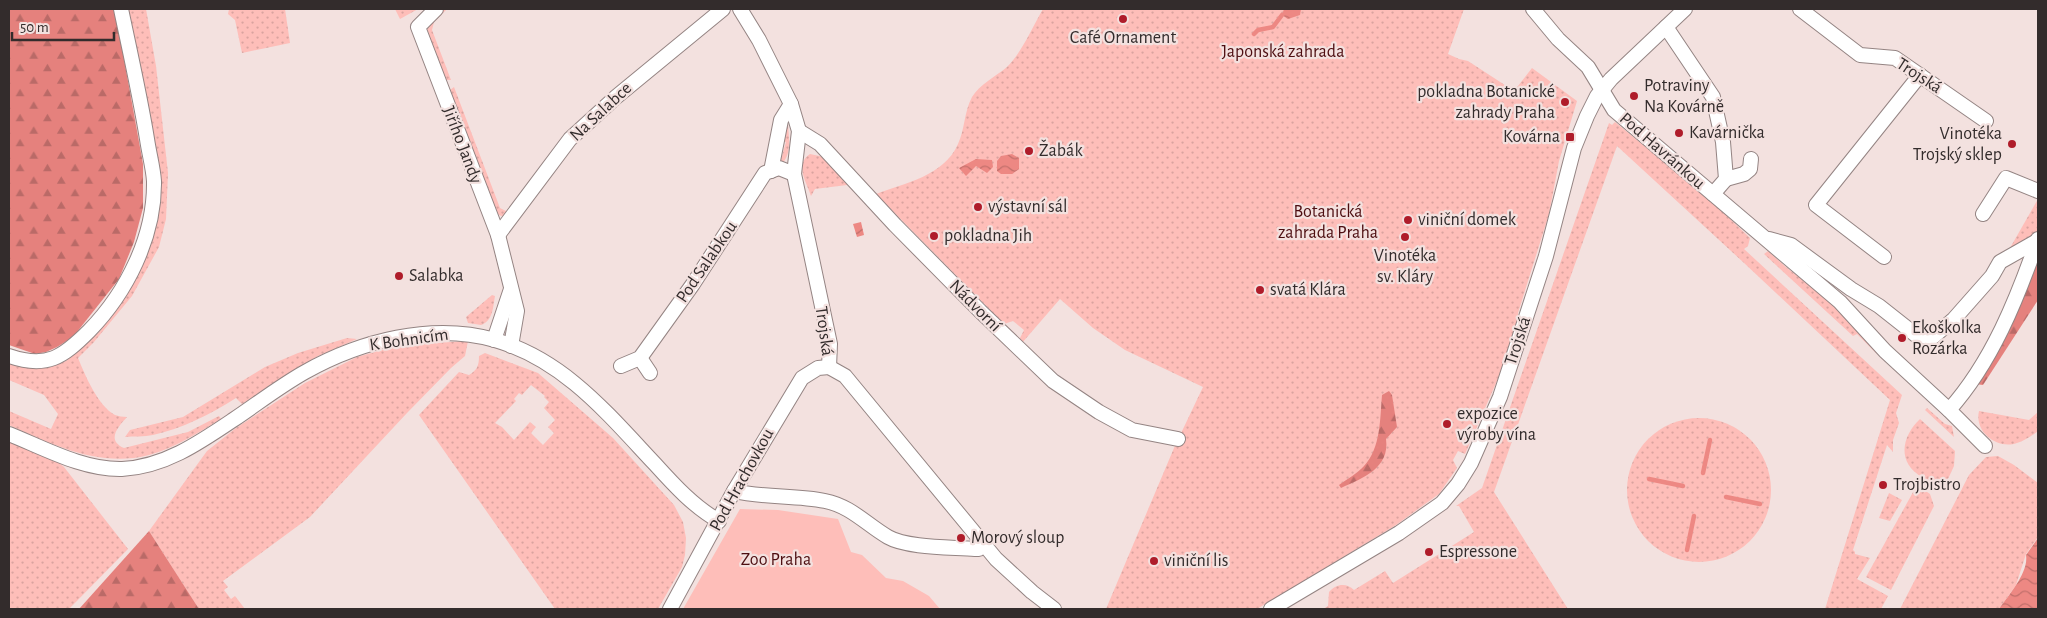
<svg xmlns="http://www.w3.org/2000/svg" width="2047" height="618" viewBox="0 0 2047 618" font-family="'Alegreya Sans',sans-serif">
  <defs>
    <pattern id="grass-dots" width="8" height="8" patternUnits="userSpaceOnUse" patternTransform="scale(1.25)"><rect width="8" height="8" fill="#febeb9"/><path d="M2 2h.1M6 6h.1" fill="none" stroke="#daa39f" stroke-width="1.8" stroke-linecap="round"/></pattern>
    <pattern id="forest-firs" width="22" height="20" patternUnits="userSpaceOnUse" patternTransform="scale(1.25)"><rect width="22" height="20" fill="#e5817d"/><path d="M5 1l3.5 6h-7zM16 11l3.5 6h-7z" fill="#ba6a67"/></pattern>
    <pattern id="water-waves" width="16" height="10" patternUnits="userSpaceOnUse" patternTransform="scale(1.25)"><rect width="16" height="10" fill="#ed8883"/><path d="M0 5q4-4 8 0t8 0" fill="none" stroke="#c16f6b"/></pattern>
  </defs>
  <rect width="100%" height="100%" fill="#f3e1df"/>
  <!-- grass -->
  <g fill="url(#grass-dots)" fill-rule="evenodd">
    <path d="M 127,9 L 146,9 L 156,66 L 168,173 L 166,219 L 159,247 L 132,296 L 94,342 L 78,358 C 85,375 98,406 115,415 C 118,416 123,417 127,417 C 118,427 106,440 124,448 L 188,432 L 219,416 L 221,419 C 199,432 175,448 149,455 C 100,468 53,445 9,425 L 9,411 L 51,429 L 58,414 L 44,395 L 9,380 L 9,362 L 34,368 L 47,368 L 66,361 L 76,353 L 98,333 L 121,302 L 155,228 Z"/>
    <polygon points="229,9 285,9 290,43 242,53 235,20 228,14"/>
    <polygon points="395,9 418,9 400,19"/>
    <polygon points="442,9 447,9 434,22 432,30 451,80 446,80 427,29"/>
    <path d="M 1043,9 L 1464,9 L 1448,54 L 1459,59 L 1468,61 L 1514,91 L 1532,68 L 1577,101 L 1559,161 L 1549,214 L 1518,313 L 1519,320 L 1500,374 L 1465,454 L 1458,451 L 1453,460 L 1457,468 L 1439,494 L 1396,525 L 1257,609 L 1106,609 L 1174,448 L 1203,387 L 1125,350 L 1093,328 L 1060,299 L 1022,343 L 1019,340 L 1024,330 L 1013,321 L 1004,324 L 876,194 C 905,183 944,176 958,144 C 965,129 964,112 972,97 C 980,84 995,77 1007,67 C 1021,54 1033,26 1043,9 Z"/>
    <path d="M 454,87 L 500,208 L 506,211 L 507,215 C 502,217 499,216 496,212 L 450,90 Z"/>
    <path d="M 1615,122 L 1707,197 L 1750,238 L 1748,246 L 1744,249 L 1902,395 L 1896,413 L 1899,423 L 1893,440 L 1893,452 L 1887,445 L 1853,550 L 1855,552 L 1855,554 L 1870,558 L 1857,579 L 1888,596 L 1881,609 L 1825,609 L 1890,400 L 1743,262 L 1617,146 L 1494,492 L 1568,609 L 1323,609 L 1328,606 L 1329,592 C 1336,584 1346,582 1354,590 L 1385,571 L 1393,583 L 1474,532 L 1459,506 L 1456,506 L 1482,488 L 1609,123 L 1612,125 Z"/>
    <path d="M 788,125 C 789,139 792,154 781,165 L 779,164 L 779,156 L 782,156 L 786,142 L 782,141 L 785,126 Z"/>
    <path d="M 810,154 L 824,157 L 847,181 L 847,185 L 815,189 L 811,196 C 807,183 794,164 810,154 Z"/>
    <polygon points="2038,199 2038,231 2032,239 2006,255"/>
    <polygon points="1768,251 1787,268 1844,312 1877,351 1876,353 1857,334 1853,336 1764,254"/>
    <path d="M 492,295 L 495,296 C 493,307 493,321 481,325 L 468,323 L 466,317 Z"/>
    <path d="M 347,338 L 357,339 L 318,356 L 284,376 L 242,404 L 236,398 C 211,414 181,429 153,435 C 144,437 134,436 125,437 L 130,430 L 183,417 L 265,367 L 298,353 Z"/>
    <polygon points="468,341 465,356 451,368 407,413 310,517 223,581 228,587 224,590 231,599 235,596 245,609 199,609 149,531 207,451 236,428 305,383 357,357 400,345"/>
    <path d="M 485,353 L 538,373 L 613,438 L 674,505 L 683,522 L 686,538 L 685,555 L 682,567 L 658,609 L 555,609 L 419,415 L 459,372 L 469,375 C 477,370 479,366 479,356 ZM 531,385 L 545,396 L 544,397 L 549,402 L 544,408 L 555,420 L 548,427 L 554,433 L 543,445 L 531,433 L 536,427 L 530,422 L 514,440 L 502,427 L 495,423 L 516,401 L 514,399 L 519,393 L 522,395 Z"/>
    <polygon points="1927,408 1945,424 1952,426 1954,437 1925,410"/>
    <path d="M 1979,411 L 2029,420 L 2038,412 L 2038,431 C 2032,436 2024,441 2017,443 C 1997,450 1974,432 1979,411 Z"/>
    <circle cx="1699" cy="490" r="72"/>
    <path d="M 1920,419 L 1955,451 L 1954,466 L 1948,479 C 1938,483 1931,482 1922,477 C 1897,463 1901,437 1920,419 Z"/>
    <polygon points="9,442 59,463 64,467 128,549 69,609 9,609"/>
    <polygon points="1998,456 2014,465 2038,483 2038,537 2026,554 2016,585 1999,609 1900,609 1969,475 1986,457"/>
    <polygon points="1917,485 1930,494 1934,506 1891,590 1866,577"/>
    <polygon points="1889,493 1902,500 1890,521 1879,518"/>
  </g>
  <!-- forest -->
  <g fill="url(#forest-firs)">
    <polygon points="9,9 115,9 143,164 143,208 134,242 119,279 73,337 57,347 46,352 35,354 9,345"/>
    <polygon points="2038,254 2038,300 1983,385 1975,384"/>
    <path d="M 1389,391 L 1392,395 L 1397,427 L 1386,439 C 1390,468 1363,478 1341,488 L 1339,485 C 1347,479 1358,473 1364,466 C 1381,448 1380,418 1382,395 Z"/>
    <polygon points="149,531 199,609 79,609"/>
  </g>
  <!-- park -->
  <polygon fill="#febeb9" points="740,509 778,510 838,519 851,552 862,555 886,578 903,581 929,596 940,609 683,609"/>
  <!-- water -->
  <g fill="url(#water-waves)">
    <polygon points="1284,9 1301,9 1300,15 1288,19 1282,15"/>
    <polygon points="1012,154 1019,158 1019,169 1012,174 1001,174 997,171 997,161 1001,156"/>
    <polygon points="976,159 992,160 993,167 987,173 976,166 966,176 959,168"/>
    <polygon points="861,222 864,235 857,237 853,224"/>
    <path d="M 2038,538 L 2038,609 L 1999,609 C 2009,595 2029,572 2026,555 Z"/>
  </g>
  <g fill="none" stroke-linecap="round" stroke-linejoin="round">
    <!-- stream -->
    <g stroke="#ed8883" stroke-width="4.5">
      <polyline points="1254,34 1258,30 1273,27 1282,15"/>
      <polyline points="1703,473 1710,440"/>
      <polyline points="1649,479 1683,486"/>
      <polyline points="1726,497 1760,504"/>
      <polyline points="1687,550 1694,516"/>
    </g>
    <!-- minor casing -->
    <g stroke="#948483" stroke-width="16">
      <g id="minor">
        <polyline points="436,9 418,27 498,235 517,311 511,346"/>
        <polyline points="740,9 759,40 791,104 799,131 794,174 830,344 829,367"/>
        <polyline points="1533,9 1558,39 1588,67 1614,110 1840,302 1885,351 1949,410 1985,446"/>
        <polyline points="1800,9 1860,55 1895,58 1986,121"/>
        <polyline points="1666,27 1713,97 1723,142 1726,179 1713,194"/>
        <polyline points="799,131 820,144 895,225 980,311 1053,381 1099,412 1132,430 1178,439"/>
        <polyline points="771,171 781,120 791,104"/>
        <polyline points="1726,179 1744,174 1750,169 1751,159"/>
        <polyline points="1983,214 2006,178 2038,191"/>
        <polyline points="498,235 570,139 616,97 723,9"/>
        <polyline points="1769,239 1791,245 1851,289 1879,306 1917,336 1933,337 1954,319 1992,276 2000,262 2037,241"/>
        <polyline points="1884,257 1816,205 1920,75"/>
        <polyline points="494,340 511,289"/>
        <path d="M 9,356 C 47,369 63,357 89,331 C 127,292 155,236 154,181 C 153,167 149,153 147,139 C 140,96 130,52 121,9"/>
        <polyline points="640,358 650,373"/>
        <polyline points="621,366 640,358 693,284 765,173 779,168 794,174"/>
        <polyline points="829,367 845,376 996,559 1032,592 1054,609"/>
        <path d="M 1949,410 C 1992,362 2017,299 2038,239"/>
        <path d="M 9,434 C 44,448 83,470 122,469 C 164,467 199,443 233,420 C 257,404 280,386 305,372 C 360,341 432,322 495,340 C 564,360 607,413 655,464 C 674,485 694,507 719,521"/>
        <path d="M 734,491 C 764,498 796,495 825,501 C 851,506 867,525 888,537 C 907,548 952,547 975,549 L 979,549 L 983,544"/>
        <polyline points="670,609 734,491 802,378 818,368 829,367"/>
        <polyline points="1271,609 1399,533 1442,503 1458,484 1471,463 1500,397 1546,256 1574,148 1587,116 1597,96 1611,79 1685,9"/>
      </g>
    </g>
    <!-- minor -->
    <use href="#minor" stroke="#fff" stroke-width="14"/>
  </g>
  <!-- markers -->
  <g fill="#af1c2a" stroke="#f3e1df" stroke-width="2">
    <circle cx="1123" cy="19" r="5"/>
    <circle cx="1634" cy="96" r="5"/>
    <circle cx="1565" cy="102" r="5"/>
    <circle cx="1679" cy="133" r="5"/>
    <rect x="1565" y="132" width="10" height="10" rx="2.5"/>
    <circle cx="2012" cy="144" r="5"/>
    <circle cx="1029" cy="151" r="5"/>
    <circle cx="978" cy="207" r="5"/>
    <circle cx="1408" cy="220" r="5"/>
    <circle cx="934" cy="236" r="5"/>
    <circle cx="1405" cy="237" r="5"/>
    <circle cx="399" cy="276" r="5"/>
    <circle cx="1260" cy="290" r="5"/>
    <circle cx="1902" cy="338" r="5"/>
    <circle cx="1447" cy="424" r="5"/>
    <circle cx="1883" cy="485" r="5"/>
    <circle cx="961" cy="538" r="5"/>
    <circle cx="1429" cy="552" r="5"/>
    <circle cx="1154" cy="561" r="5"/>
  </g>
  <g text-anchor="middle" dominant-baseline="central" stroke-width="4.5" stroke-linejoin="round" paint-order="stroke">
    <!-- poi labels -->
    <g font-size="18" fill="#332c2c" stroke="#f3e1df" text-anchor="start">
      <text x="1123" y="38" text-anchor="middle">Café Ornament</text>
      <text x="1644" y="86">Potraviny<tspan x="1644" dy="21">Na Kovárně</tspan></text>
      <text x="1555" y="92" text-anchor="end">pokladna Botanické<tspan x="1555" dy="21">zahrady Praha</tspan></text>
      <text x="1689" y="133">Kavárnička</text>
      <text x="2002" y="134" text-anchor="end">Vinotéka<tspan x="2002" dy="21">Trojský sklep</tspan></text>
      <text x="1560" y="137" text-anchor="end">Kovárna</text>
      <text x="1039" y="151">Žabák</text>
      <text x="988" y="207">výstavní sál</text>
      <text x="1418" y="220">viniční domek</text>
      <text x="944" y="236">pokladna Jih</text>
      <text x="1405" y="256" text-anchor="middle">Vinotéka<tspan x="1405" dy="21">sv. Kláry</tspan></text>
      <text x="409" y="276">Salabka</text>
      <text x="1270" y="290">svatá Klára</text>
      <text x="1912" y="328">Ekoškolka<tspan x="1912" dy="21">Rozárka</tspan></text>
      <text x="1457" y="414">expozice<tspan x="1457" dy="21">výroby vína</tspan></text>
      <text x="1893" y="485">Trojbistro</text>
      <text x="971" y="538">Morový sloup</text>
      <text x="1439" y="552">Espressone</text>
      <text x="1164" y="561">viniční lis</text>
    </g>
    <!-- park labels -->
    <g font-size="18" fill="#4d0e11" stroke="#f3e1df">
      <text x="1283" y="52">Japonská zahrada</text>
      <text x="1328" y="212">Botanická<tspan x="1328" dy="21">zahrada Praha</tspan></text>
      <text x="776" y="560">Zoo Praha</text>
    </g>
    <!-- street labels -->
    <g font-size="18" fill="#332c2c" stroke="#f3e1df">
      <text transform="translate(1919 76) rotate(33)">Trojská</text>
      <text transform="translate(601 112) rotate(-43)">Na Salabce</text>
      <text transform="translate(462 145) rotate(69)">Jiřího Jandy</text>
      <text transform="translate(1662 151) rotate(41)">Pod Havránkou</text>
      <text transform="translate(707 262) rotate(-56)">Pod Salabkou</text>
      <text transform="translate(975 306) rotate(45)">Nádvorní</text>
      <text transform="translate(824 331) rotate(82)">Trojská</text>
      <text transform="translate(409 340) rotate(-8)">K Bohnicím</text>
      <text transform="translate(1518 341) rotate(-72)">Trojská</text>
      <text transform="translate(742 480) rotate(-61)">Pod Hrachovkou</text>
    </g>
  </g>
  <!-- border -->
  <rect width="2047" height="618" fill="none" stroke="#332c2c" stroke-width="20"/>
  <!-- scale -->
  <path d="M12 32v8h102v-8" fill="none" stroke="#332c2c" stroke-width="2.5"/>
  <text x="20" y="32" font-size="15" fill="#332c2c" stroke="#f3e1df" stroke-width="4" paint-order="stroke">50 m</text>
</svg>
